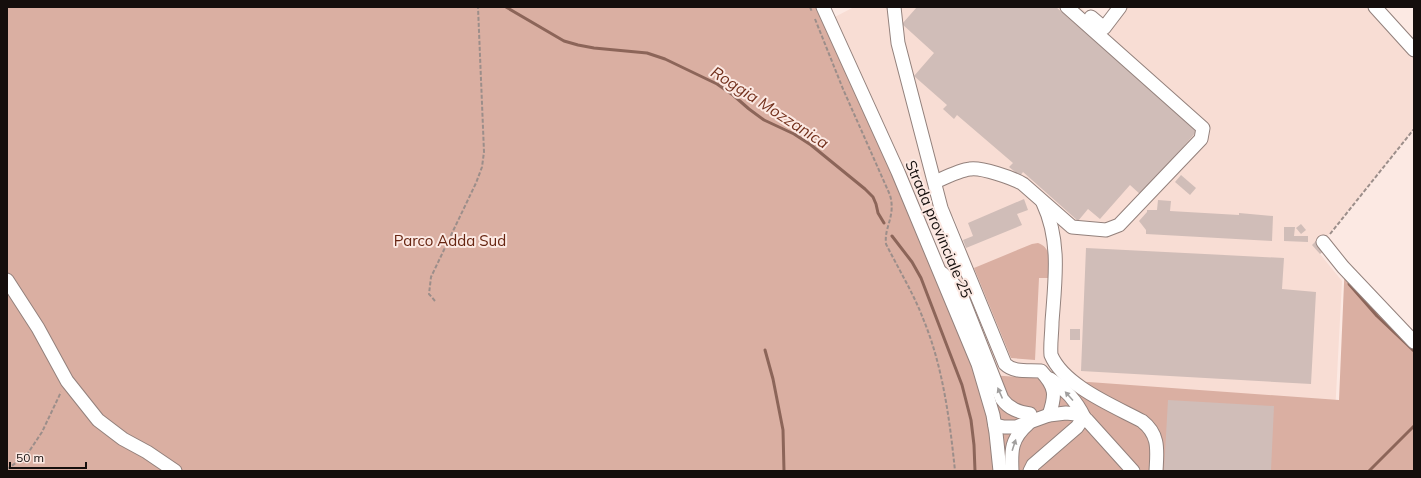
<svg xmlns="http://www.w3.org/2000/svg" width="1421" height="478" viewBox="0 0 1421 478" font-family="Mulish,sans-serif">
  <rect width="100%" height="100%" fill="#fce9e3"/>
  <!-- built -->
  <polygon fill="#f8ddd4" points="854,7 1080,7 1104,28 1120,7 1375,7 1414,50 1414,129 1323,242 1325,250 1320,254 1342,281 1332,471 1002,471 940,264 966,248 953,216 921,227 829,20"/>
  <!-- green -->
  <g fill="#daafa2">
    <polygon points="7,7 819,7 892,171 976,374 1339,400 1345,260 1414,333 1414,471 7,471"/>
    <path d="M 1038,243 C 1053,248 1049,265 1049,278 L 1039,278 L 1035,360 L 1011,358 L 974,268 L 1032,244 Z"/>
  </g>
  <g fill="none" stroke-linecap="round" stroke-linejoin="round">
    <!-- stream -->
    <g stroke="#8c6559" stroke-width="3">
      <polyline points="506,7 564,41 578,45 594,48 647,53 665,59 717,84 733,95 749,109 764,120 794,134 811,145 865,189 873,197 876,204 878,213 884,223"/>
      <polyline points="892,236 912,262 921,278 962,385 971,420 974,445 975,471"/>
      <polyline points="1349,284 1377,316 1414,351"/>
      <polyline points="765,350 773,379 783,430 784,471"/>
      <polyline points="1369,471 1414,426"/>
    </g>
  </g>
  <!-- building -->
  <g fill="#d0bdb8">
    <polygon points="917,7 1056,7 1197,131 1141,195 1130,185 1100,219 1088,209 1078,221 1023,172 1020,176 1009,167 1013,163 957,115 954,119 943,109 947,105 914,76 934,53 902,24"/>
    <polygon points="1181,175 1196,188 1190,195 1175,182"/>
    <polygon points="1024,199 1028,210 1017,214 1022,225 966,248 963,240 973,236 968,223"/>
    <polygon points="1158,200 1171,201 1170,211 1239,215 1239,213 1273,216 1272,241 1146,234 1146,230 1139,221 1147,212 1147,210 1157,210"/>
    <polygon points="1301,224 1306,230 1301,234 1296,228"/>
    <polygon points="1284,227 1295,227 1294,236 1308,236 1308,242 1284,241"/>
    <polygon points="1317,240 1325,250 1320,254 1312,245"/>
    <polygon points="1086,248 1284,258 1282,289 1316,292 1311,384 1081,371"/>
    <rect x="1070" y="329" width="10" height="11"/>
    <polygon points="1168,400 1274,406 1271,470 1274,470 1274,471 1164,471"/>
  </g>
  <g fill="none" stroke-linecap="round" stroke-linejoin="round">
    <!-- minor casing -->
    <g stroke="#93817c" stroke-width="15">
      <g id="minor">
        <polyline points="823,7 898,172 978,364 993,415 996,433 1000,471"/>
        <path d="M 894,7 L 898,43 L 941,208 L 1005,364 C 1014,373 1028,370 1041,371 C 1056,387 1056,395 1049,415"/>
        <polyline points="1375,7 1414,50"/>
        <polyline points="1091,17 1104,28 1120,7"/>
        <path d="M 935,182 C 944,178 960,170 970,169 C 981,167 1013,178 1023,184 L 1072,227 L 1106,230 L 1119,225 L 1201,139 L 1203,128 L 1067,7"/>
        <path d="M 1043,203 C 1061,241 1055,281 1052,322 C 1052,333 1050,344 1051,355 C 1064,386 1114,406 1142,421 C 1160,435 1157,451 1156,471"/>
        <polyline points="1323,242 1343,267 1414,342"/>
        <path d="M 942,273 L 951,281 L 960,292 L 1002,399 C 1009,409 1019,412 1030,414"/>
        <polyline points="7,280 38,328 67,381 98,420 123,439 147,452 175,471"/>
        <path d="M 1050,379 C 1064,388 1077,402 1084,417"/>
        <polyline points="995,425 1004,427 1016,427 1049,415 1066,413 1076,414 1087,420 1133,471"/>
        <path d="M 1012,471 C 1011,450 1011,439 1028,424"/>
        <polyline points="1030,471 1033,465 1077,427 1084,417"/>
      </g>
    </g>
    <!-- path -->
    <g stroke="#9c8e8a" stroke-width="2" stroke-dasharray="4 2" stroke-linecap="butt">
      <polyline points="810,7 812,12"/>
      <path d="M 815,19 L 843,89 L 890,195 C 896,217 884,226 886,244 C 899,270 914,294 924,321 C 943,367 950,422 955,471"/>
      <polyline points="1330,234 1414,129"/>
      <polyline points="435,301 429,294 431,277 476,183 482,167 484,152 478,7"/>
      <polyline points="7,469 26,456 42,432 61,392"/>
    </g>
    <!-- minor -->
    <use href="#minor" stroke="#fff" stroke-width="13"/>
  </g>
  <!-- one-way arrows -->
  <defs><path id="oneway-solid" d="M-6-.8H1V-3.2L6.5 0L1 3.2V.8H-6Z"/></defs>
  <g fill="#a19f9e">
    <use href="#oneway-solid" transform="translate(1000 393) rotate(-114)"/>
    <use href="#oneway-solid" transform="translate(1069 396) rotate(-132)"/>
    <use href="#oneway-solid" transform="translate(1014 445) rotate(-72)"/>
  </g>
  <g text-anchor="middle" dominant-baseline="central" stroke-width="4" stroke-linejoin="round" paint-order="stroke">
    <!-- street labels -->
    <g font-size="15" fill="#140e0c" stroke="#fce9e3">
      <text transform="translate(939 229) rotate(67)">Strada provinciale 25</text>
    </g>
    <!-- park labels -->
    <g font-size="15" fill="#672511" stroke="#fce9e3">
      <text x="450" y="240">Parco Adda Sud</text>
    </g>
    <!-- water labels -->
    <g font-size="16" font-style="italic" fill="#722f1b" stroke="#fce9e3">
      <text transform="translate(770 107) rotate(33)">Roggia Mozzanica</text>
    </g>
  </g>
  <!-- border -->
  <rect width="1421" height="478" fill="none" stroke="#140e0c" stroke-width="16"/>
  <!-- scale -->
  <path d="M10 462v6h76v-6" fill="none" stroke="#140e0c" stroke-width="2"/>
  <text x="16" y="462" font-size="12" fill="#140e0c" stroke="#fce9e3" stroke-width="3" paint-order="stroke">50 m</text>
</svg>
